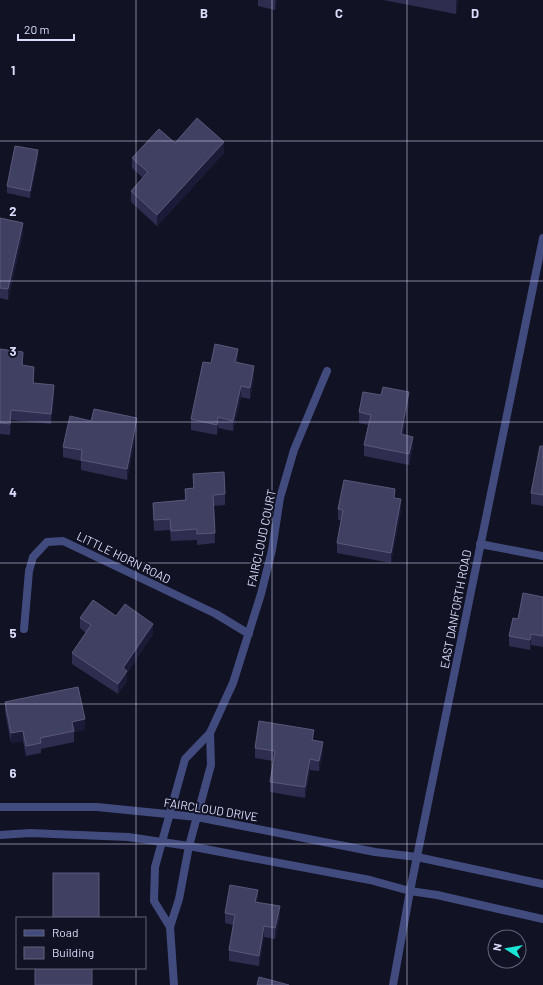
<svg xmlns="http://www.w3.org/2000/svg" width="543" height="985" viewBox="0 0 543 985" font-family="Barlow,sans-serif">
  <rect width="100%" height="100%" fill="#121225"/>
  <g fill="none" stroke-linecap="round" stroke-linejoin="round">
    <!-- minor -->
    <g stroke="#424b7e" stroke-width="8">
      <polyline points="480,544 543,556"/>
      <polyline points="24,629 29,571 33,557 47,542 63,541 216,614 249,634"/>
      <polyline points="0,807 97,807 197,817 375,852 417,857 543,884"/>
      <polyline points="0,835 30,833 128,837 189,846 370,880 410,891 437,895 543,919"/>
      <polyline points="170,927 154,901 155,867 185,759 210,733 233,683 261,594 272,550 280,498 294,450 327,371"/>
      <polyline points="174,985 170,927 179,899 189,846 211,765 210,733"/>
    </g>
    <!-- tertiary -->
    <polyline stroke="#424b7e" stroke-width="8" points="393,985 410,891 543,238"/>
  </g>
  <!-- wall -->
  <g fill="#2e2d50">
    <polygon points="258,0 277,0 275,10 258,6"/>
    <polygon points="383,0 458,0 456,14"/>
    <polygon points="175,143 224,153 157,226 131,202 131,191 143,178 132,168 132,158"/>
    <polygon points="38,158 30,198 7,193 7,186"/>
    <polygon points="0,218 23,234 8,300 0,298"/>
    <polygon points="0,349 23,362 23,365 34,377 34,383 54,395 51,424 11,420 10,435 0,434"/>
    <polygon points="238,360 237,363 254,377 250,399 241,397 233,431 218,428 217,435 191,430 191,419 211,363"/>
    <polygon points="409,403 403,435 413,447 409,465 364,456 364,445 368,425 359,423 359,412"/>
    <polygon points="91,421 137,428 127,480 81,470 81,461 63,457 63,447"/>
    <polygon points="543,446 543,506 531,504 531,493"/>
    <polygon points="193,474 225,494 225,505 214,506 215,543 197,545 197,540 171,541 170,530 154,531 153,503 185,500 185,489 193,488"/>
    <polygon points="395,498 401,510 391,563 337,553 337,543 341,520 338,520 338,509"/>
    <polygon points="543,597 543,647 531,645 530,650 509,646 509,636 518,619"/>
    <polygon points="116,616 153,634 127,673 127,681 118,694 72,664 72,653 86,633 80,628 80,618"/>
    <polygon points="5,702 85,730 74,732 74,742 41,749 41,753 26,756 23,741 11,743 5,712"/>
    <polygon points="314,740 323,752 319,771 310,770 305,798 270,792 270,782 273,761 255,758 255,748"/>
    <polygon points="258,900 257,902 280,917 275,939 264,937 259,966 229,961 229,950 233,925 225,923 225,913"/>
  </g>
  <!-- shaded-wall -->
  <g fill="#1b1a37">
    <polygon points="275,0 277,0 275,10"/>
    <polygon points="456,0 458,0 456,14"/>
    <polygon points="224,142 224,153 157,226 157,215"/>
    <polygon points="38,150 38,158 30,198 30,191"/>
    <polygon points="23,223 23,234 8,300 8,289"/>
    <polygon points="238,349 238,360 235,373 235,362"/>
    <polygon points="23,352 23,362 22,376 22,365"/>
    <polygon points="254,366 254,377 250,399 250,388"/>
    <polygon points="34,367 34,377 33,393 33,383"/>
    <polygon points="54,385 54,395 51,424 51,414"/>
    <polygon points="241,386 241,397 233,431 233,421"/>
    <polygon points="409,392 409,403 401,445 401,434"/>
    <polygon points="11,410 11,420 10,435 10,424"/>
    <polygon points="218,417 218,428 217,435 217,425"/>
    <polygon points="137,418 137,428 127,480 127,469"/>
    <polygon points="413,437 413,447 409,465 409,454"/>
    <polygon points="395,489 395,500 394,498"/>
    <polygon points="401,499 401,510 391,563 391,553"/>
    <polygon points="153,624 153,634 127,673 127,681 118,694 118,684 123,668"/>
    <polygon points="531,634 531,645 530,650 530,640"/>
    <polygon points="85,719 85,730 74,732 72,722"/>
    <polygon points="314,730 314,741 312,740"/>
    <polygon points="23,731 23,741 11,743 11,733"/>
    <polygon points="323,742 323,752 319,771 319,761"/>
    <polygon points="310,759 310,770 305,798 305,787"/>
    <polygon points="258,890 258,900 255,912 255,902"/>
    <polygon points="280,906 280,917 275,939 275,928"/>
    <polygon points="264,926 264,937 259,966 259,956"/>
  </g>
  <!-- building -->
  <g fill="#404062" stroke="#58587a">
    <polygon points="197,118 224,142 157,215 131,191 148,172 132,158 159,129 175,143"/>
    <polygon points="15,146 38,150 30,191 7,186"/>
    <polygon points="0,218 23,223 8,289 0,288"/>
    <polygon points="215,344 238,349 235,362 254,366 250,388 241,386 233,421 218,417 217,425 191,419 203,362 211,363"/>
    <polygon points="0,349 23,352 22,365 34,367 33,383 54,385 51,414 11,410 10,424 0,423"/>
    <polygon points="383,387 409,392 401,434 413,437 409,454 364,445 371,415 359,412 363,392 381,395"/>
    <polygon points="94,409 137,418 127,469 81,460 82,450 63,447 70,416 91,421"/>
    <polygon points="540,446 543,446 543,495 531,493"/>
    <polygon points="224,472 225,494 213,495 215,533 197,534 197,529 171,531 170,519 154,520 153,503 186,500 185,489 194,488 193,474"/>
    <polygon points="344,480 395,489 394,498 401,499 391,553 337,543 343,510 338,509"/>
    <polygon points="523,593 543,597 543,636 531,634 530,640 509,636 513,618 518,619"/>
    <polygon points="93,600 116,616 125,604 153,624 123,668 127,671 118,684 72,653 91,625 80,618"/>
    <polygon points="78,687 85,719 72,722 74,731 40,738 41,743 26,746 23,731 11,733 5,702"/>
    <polygon points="259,721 314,730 312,740 323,742 319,761 310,759 305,787 270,782 275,751 255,748"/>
    <rect x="53" y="873" width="46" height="45"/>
    <polygon points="230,885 258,890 255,902 280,906 275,928 264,926 259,956 229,950 235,915 225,913"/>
    <rect x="35" y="968" width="57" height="17"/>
    <polygon points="259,977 289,985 257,985"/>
  </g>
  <!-- grid -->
  <path fill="none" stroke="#dadcfb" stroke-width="1" stroke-opacity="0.55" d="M 136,0 L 136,918M 272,0 L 272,985M 407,0 L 407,985M 0,141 L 543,141M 0,281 L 543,281M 0,422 L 543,422M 0,563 L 543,563M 0,704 L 543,704M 0,844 L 543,844M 136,968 L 136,985"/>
  <g text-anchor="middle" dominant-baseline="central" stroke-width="4" stroke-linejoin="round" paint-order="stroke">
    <!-- street labels -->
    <g font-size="12" fill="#dadcfb" stroke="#121225">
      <text transform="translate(261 538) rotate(-78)">FAIRCLOUD COURT</text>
      <text transform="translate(124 557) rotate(26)">LITTLE HORN ROAD</text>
      <text transform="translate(455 609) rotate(-79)">EAST DANFORTH ROAD</text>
      <text transform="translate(211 809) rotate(9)">FAIRCLOUD DRIVE</text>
    </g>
  </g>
  <g font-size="13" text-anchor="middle" font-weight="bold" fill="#dadcfb" stroke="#121225" stroke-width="4" stroke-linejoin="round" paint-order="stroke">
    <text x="204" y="18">B</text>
    <text x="339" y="18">C</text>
    <text x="475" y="18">D</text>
    <text x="13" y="75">1</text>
    <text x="13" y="216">2</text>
    <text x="13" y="356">3</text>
    <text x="13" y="497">4</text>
    <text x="13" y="638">5</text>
    <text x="13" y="778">6</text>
  </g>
  <!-- legend -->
  <rect x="16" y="917" width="130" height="52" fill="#121225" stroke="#62637b"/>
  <rect x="24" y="930" width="20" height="6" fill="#424b7e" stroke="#62637b"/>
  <text x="52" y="937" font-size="12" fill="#dadcfb">Road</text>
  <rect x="24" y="947" width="20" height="12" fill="#404062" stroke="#62637b"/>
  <text x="52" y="957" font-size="12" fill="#dadcfb">Building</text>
  <!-- north arrow -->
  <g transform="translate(507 949) rotate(281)"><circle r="19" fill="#121225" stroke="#62637b"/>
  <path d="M0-3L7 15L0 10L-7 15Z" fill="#1be5d5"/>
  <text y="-6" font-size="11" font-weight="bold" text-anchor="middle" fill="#dadcfb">N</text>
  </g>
  <!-- scale -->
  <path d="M18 34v6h56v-6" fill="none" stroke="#dadcfb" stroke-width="2"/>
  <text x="24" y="34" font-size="12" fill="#dadcfb" stroke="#121225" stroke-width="3" paint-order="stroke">20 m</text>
</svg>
